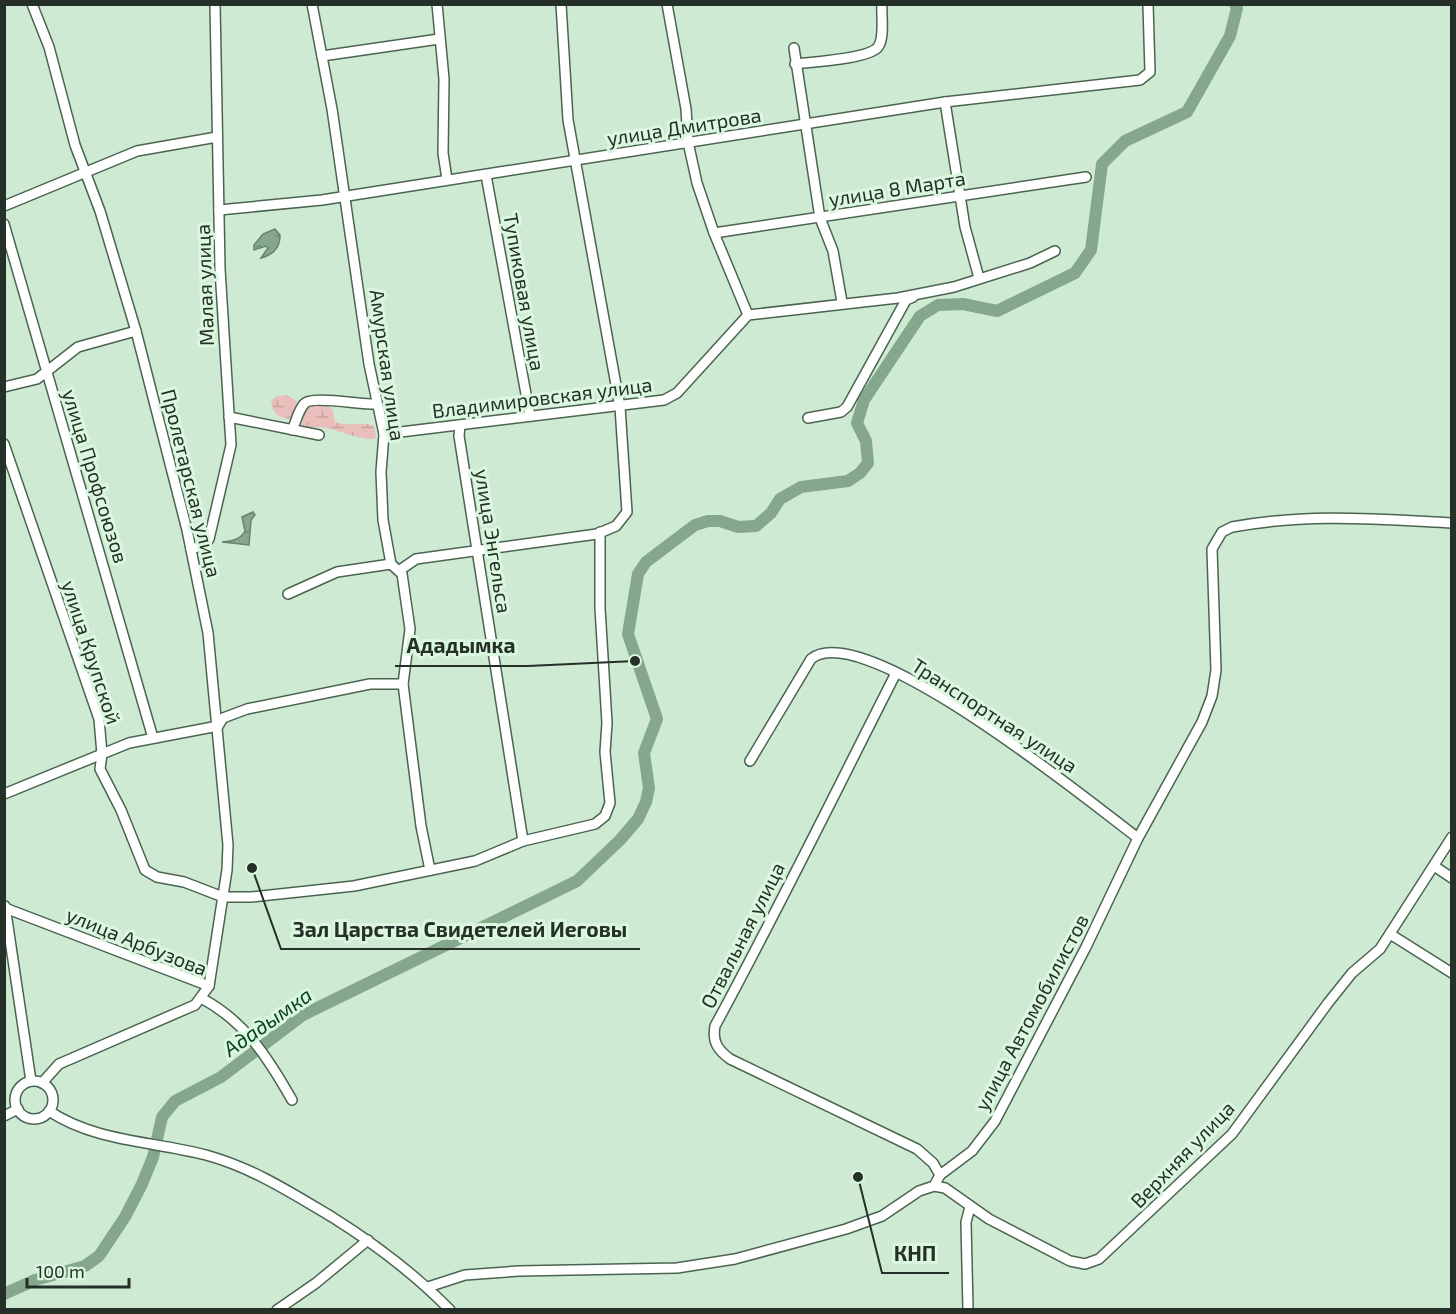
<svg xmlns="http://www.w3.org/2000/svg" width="1456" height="1314" viewBox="0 0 1456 1314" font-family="'Exo 2',sans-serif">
  <defs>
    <pattern id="wetland-marsh" width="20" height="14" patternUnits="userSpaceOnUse" patternTransform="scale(1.5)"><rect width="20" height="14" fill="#eabeba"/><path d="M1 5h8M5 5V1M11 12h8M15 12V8" fill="none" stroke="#c9a4a0"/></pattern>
    <pattern id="water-ripples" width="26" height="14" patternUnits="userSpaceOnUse" patternTransform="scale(1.5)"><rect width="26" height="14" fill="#85a78c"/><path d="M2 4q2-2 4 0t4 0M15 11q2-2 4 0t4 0" fill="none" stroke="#6d8872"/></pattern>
  </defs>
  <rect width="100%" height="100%" fill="#ceead3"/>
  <!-- wetland -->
  <g fill="url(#wetland-marsh)">
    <path d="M 286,395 L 297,401 L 291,420 C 278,417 273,414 271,401 L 277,396 Z"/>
    <path d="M 312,404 L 326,404 L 333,410 L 335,422 C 347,427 360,422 373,425 L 376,433 L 375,439 C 355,440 338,428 318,427 C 311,427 307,430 300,428 L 306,409 Z"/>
  </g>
  <!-- water -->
  <g fill="url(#water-ripples)" stroke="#68836e" stroke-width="1.5">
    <path d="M 275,229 L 280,235 C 280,247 273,255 261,258 L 268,248 L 266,246 L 254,250 L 254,245 L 263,234 Z"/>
    <path d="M 253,512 L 255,515 L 251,520 L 249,545 L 222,542 C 232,541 240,540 245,531 L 242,517 Z"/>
  </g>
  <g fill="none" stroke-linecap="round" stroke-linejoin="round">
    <!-- river -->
    <polyline stroke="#85a78c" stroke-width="12" points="4,1294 35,1280 85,1266 99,1256 125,1217 142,1184 153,1157 162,1117 175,1101 221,1077 303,1015 577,881 620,840 638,819 646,802 649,788 644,753 657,719 628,634 638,574 646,562 695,525 708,521 720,521 738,527 756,526 771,513 780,499 801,487 848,481 860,473 868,463 866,441 857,423 864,400 920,316 938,305 963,304 997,311 1075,273 1091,250 1102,164 1125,141 1187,112 1230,36 1237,8 1235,4"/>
    <!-- minor casing -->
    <g stroke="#4b6450" stroke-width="12">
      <g id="minor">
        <polyline points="32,4 49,47 75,145 100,211 136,331 187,530 208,633 228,845 227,870 209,986 195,1005 59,1064 42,1083"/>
        <polyline points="312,4 332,109 369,364 384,434 381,472 383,520 391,564 402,574 410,629 403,684 421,826 430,870"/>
        <polyline points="437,4 444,79 443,153 447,179"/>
        <polyline points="667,4 686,109 688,142 697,183 714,233 748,315"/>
        <polyline points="794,48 820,218 833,251 842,302"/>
        <polyline points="322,56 439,39"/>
        <path d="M 795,64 C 812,62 869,59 878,47 C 885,38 881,15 882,4"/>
        <polyline points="945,102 965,227 979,278"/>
        <polyline points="486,175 530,416"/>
        <polyline points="4,206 137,151 217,137"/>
        <polyline points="219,210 322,200 945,102 1140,80 1150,72 1148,4"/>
        <polyline points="4,224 153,738"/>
        <polyline points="714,233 1086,177"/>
        <polyline points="4,387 37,379 78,347 136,331"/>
        <polyline points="229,417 319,435"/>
        <polyline points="808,418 841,412 847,407 906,300 913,297"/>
        <polyline points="460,425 459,436 523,841"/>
        <path d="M 292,430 C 296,422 298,411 304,404 C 310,395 362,405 377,404"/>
        <polyline points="384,434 664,400 677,393 748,315 898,298 954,287 1030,263 1055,251"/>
        <polyline points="4,444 99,719 102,754 100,769 121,810 145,870 157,877 184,882 223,897 251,897 354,886 475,861 523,841 595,824 605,816 610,803 605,752 607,723 600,608 600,532"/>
        <polyline points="191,549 205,545 209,539 231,445 220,269 215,4"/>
        <polyline points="400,570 416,559 597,534 616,526 627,512 620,407 568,120 561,4"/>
        <polyline points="288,594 337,572 391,564"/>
        <path d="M 896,673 C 836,791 778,910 715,1026 C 712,1042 718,1050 730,1059 L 917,1149 L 933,1163 L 940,1175"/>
        <path d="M 750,761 L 811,659 C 863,616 1091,803 1138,838"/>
        <polyline points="4,794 129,743 218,726 223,718 247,709 370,684 403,684"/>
        <polyline points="1434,866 1452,878"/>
        <polyline points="5,906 31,1081"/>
        <polyline points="5,908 209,986"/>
        <polyline points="1390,934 1452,973"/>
        <path d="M 201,998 C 245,1021 268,1058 292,1100"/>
        <circle cx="34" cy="1100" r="19"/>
        <path d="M 49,1111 C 96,1142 152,1141 206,1155 C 253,1168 290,1192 332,1217 C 375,1244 414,1273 450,1310"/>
        <polyline points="4,1116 18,1109"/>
        <path d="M 934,1186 L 940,1175 L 972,1151 L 995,1121 L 1086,947 L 1138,838 L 1202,722 L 1212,696 L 1216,670 L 1212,549 L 1222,532 L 1232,527 C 1309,513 1374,519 1452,523"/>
        <polyline points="428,1287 465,1275 519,1271 677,1268 735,1259 846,1229 882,1216 919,1191 934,1186 945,1188 989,1219 1070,1261 1085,1264 1099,1259 1232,1134 1328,1003 1352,973 1380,949 1452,837"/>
        <polyline points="277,1310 316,1283 368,1240"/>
        <polyline points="968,1310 966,1222 970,1207"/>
      </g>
    </g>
    <!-- minor -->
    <use href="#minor" stroke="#fff" stroke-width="9"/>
  </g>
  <g text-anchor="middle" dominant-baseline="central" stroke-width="6" stroke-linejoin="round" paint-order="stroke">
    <!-- street labels -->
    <g font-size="20" fill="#253028" stroke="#dbf7e0">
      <text transform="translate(684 126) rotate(-9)">улица Дмитрова</text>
      <text transform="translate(897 188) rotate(-9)">улица 8 Марта</text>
      <text transform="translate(204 285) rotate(-92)">Малая улица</text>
      <text transform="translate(525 292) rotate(80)">Тупиковая улица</text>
      <text transform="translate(388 365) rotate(82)">Амурская улица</text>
      <text transform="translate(542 397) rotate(-7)">Владимировская улица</text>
      <text transform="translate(96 476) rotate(73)">улица Профсоюзов</text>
      <text transform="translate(192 483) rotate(76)">Пролетарская улица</text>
      <text transform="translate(494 541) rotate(81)">улица Энгельса</text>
      <text transform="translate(92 652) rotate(72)">улица Крупской</text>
      <text transform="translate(995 715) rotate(33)">Транспортная улица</text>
      <text transform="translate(742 935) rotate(-63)">Отвальная улица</text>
      <text transform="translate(137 941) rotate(22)">улица Арбузова</text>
      <text transform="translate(1031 1012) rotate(-62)">улица Автомобилистов</text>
      <text transform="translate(1182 1154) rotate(-46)">Верхняя улица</text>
    </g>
    <!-- water labels -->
    <g font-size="21" font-style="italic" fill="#09431f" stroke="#dbf7e0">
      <text transform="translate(267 1021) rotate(-35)">Ададымка</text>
    </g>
  </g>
  <!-- callouts -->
  <path fill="none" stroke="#253028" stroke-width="2" d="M635 661L528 666H395M252 868L281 949H640M858 1177L882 1273H949"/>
  <g fill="#253028" stroke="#dbf7e0" stroke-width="2">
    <circle cx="635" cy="661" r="6"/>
    <circle cx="252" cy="868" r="6"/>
    <circle cx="858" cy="1177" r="6"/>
  </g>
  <g font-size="21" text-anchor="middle" font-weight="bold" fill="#253028" stroke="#dbf7e0" stroke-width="6" stroke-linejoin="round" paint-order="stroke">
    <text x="461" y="653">Ададымка</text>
    <text x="460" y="937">Зал Царства Свидетелей Иеговы</text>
    <text x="915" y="1261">КНП</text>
  </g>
  <!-- border -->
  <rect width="1456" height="1314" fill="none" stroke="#253028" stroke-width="12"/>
  <!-- scale -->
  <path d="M27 1278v9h102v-9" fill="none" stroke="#253028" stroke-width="3"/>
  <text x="36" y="1278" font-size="18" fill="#253028" stroke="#dbf7e0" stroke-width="4.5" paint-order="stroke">100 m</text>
</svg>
